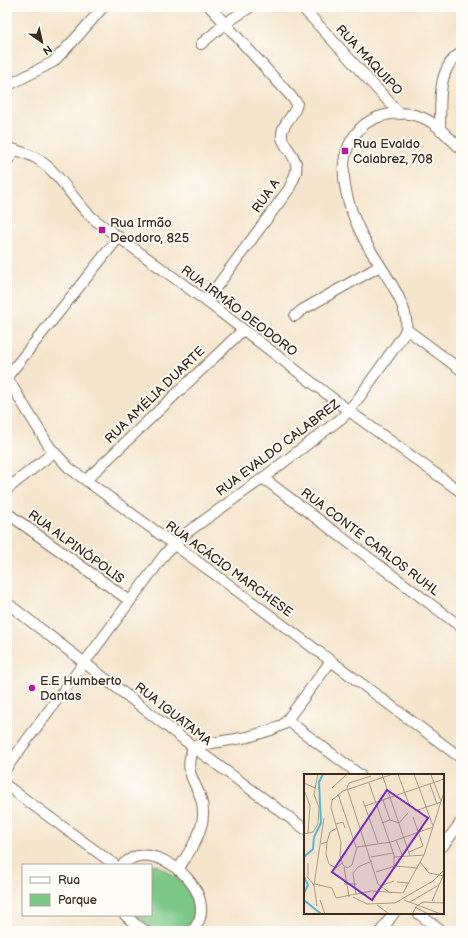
<svg xmlns="http://www.w3.org/2000/svg" width="468" height="938" viewBox="0 0 468 938" font-family="'Balsamiq Sans',sans-serif">
  <rect width="100%" height="100%" fill="#fdfcf7"/>
  <filter id="ink" filterUnits="userSpaceOnUse"><feTurbulence type="fractalNoise" baseFrequency=".025" numOctaves="2"/><feDisplacementMap in="SourceGraphic" scale="8" xChannelSelector="R" yChannelSelector="G"/><feConvolveMatrix kernelMatrix="1 2 1 2 8 2 1 2 1" color-interpolation-filters="sRGB"/></filter>
  <filter id="wash" filterUnits="userSpaceOnUse"><feTurbulence type="fractalNoise" baseFrequency=".012" numOctaves="4" result="noise"/><feDisplacementMap in="SourceGraphic" scale="16" xChannelSelector="R" yChannelSelector="G"/><feGaussianBlur stdDeviation="0.9" result="paint"/><feColorMatrix in="noise" values="0 0 0 0 0 0 0 0 0 0 0 0 0 0 0 0 0 1.4 0 .05"/><feComposite in="paint" operator="in"/></filter>
  <g filter="url(#wash)">
    <rect width="100%" height="100%" fill="#f5e5cc"/>
    <!-- green -->
    <path fill="#7ac786" stroke="#5a7852" d="M 150,863 C 153,864 156,865 159,866 C 165,869 188,886 191,891 C 206,916 184,936 158,931 C 151,929 142,920 136,915 L 151,915 L 151,865 L 136,865 Z"/>
  </g>
  <g filter="url(#ink)">
    <g fill="none" stroke-linecap="round" stroke-linejoin="round">
      <!-- minor casing -->
      <g stroke="#7c6b5b" stroke-width="12">
        <g id="minor">
          <polyline points="302,7 400,114"/>
          <polyline points="201,44 226,23 250,7"/>
          <polyline points="7,86 53,62 77,37 103,7"/>
          <path d="M 440,130 C 441,104 436,68 461,53"/>
          <path d="M 7,147 C 18,151 30,154 39,160 C 62,175 74,203 95,220 L 206,301 L 349,411 L 461,492"/>
          <polyline points="7,161 15,150"/>
          <path d="M 206,301 L 289,189 C 299,168 300,165 286,146 C 284,142 281,139 282,134 C 282,123 296,115 297,103 L 210,7"/>
          <polyline points="295,316 302,310 380,266"/>
          <polyline points="406,329 461,370"/>
          <polyline points="7,377 119,237"/>
          <polyline points="7,378 49,446 69,468 220,578 461,758"/>
          <polyline points="263,478 461,627"/>
          <polyline points="86,480 243,330"/>
          <polyline points="7,489 54,452"/>
          <polyline points="7,513 130,601"/>
          <polyline points="7,603 204,755 305,829"/>
          <polyline points="287,720 360,775"/>
          <path d="M 7,767 L 165,554 L 185,534 L 263,478 L 343,417 L 358,399 L 402,337 C 403,335 405,332 406,329 C 411,304 375,261 364,239 C 352,216 342,189 344,163 C 346,148 353,134 365,124 C 379,114 401,110 418,116 C 435,121 448,137 461,149"/>
          <polyline points="7,786 115,865"/>
          <polyline points="443,846 461,822"/>
          <path d="M 122,865 C 127,861 132,857 138,856 C 171,850 222,900 192,931"/>
          <path d="M 178,870 C 188,853 203,834 203,814 C 204,785 179,778 194,746 L 248,737 L 271,730 L 284,724 L 331,661"/>
          <polyline points="418,913 441,931"/>
          <polyline points="125,915 135,924 146,931"/>
          <polyline points="381,931 394,913"/>
        </g>
      </g>
      <!-- minor -->
      <use href="#minor" stroke="#fff" stroke-width="10"/>
    </g>
  </g>
  <!-- markers -->
  <g fill="#b5179e" stroke="#fdfcf7" stroke-width="1.5">
    <rect x="341" y="147" width="8" height="8" rx="2"/>
    <rect x="98" y="226" width="8" height="8" rx="2"/>
    <circle cx="32" cy="688" r="4"/>
  </g>
  <g text-anchor="middle" dominant-baseline="central" stroke-width="3.5" stroke-linejoin="round" paint-order="stroke">
    <!-- street labels -->
    <g font-size="13" fill="#3b2a1e" stroke="#fdfcf7">
      <text transform="translate(369 60) rotate(47)">RUA MAQUIPO</text>
      <text transform="translate(266 196) rotate(-55)">RUA A</text>
      <text transform="translate(239 311) rotate(37)">RUA IRMÃO DEODORO</text>
      <text transform="translate(155 395) rotate(-44)">RUA AMÉLIA DUARTE</text>
      <text transform="translate(278 448) rotate(-37)">RUA EVALDO CALABREZ</text>
      <text transform="translate(370 542) rotate(37)">RUA CONTE CARLOS RUHL</text>
      <text transform="translate(76 547) rotate(36)">RUA ALPINÓPOLIS</text>
      <text transform="translate(229 569) rotate(36)">RUA ACÁCIO MARCHESE</text>
      <text transform="translate(173 714) rotate(38)">RUA IGUATAMA</text>
    </g>
    <!-- poi labels -->
    <g font-size="13" fill="#3b2a1e" stroke="#fdfcf7" text-anchor="start">
      <text x="353" y="144">Rua Evaldo<tspan x="353" dy="15">Calabrez, 708</tspan></text>
      <text x="110" y="223">Rua Irmão<tspan x="110" dy="15">Deodoro, 825</tspan></text>
      <text x="40" y="681">E.E Humberto<tspan x="40" dy="15">Dantas</tspan></text>
    </g>
  </g>
  <!-- overview -->
  <g transform="translate(304 774)">
    <rect width="140" height="140" fill="#f5e5cc"/>
    <path fill="none" stroke="#54b6d3" stroke-width="2" d="M 0,83 L 9,75 L 10,63 L 17,49 L 15,8 L 19,0M 0,103 L 4,111 L 0,119M 0,126 L 17,140"/>
    <path fill="none" stroke="#ab9a86" stroke-width="1" d="M 78,0 L 106,82M 89,0 L 39,17 L 28,26 L 27,34 L 37,68 L 36,82 L 39,91 L 43,94 L 48,91 L 53,73 L 87,68 L 129,53M 94,0 L 106,33M 110,0 L 129,52M 127,1 L 137,27M 67,2 L 45,9 L 43,14 L 74,110 L 86,119M 0,9 L 11,14M 65,9 L 90,81 L 90,93M 126,10 L 133,30M 28,14 L 43,0M 1,18 L 6,32 L 4,59M 34,20 L 52,73M 79,26 L 86,46M 59,27 L 74,69M 61,32 L 140,5M 111,37 L 137,28M 109,43 L 119,72M 78,49 L 86,46 L 95,49 L 104,39M 32,50 L 39,48 L 41,54M 0,60 L 9,58 L 14,50 L 15,34 L 10,20 L 14,0M 92,66 L 99,83M 23,68 L 22,80 L 25,90 L 32,94 L 38,89M 17,70 L 23,68 L 26,58 L 33,54M 105,78 L 119,72M 67,83 L 89,79M 90,83 L 120,81M 116,88 L 125,99 L 140,102M 4,89 L 4,104 L 10,111M 40,93 L 45,123M 72,98 L 91,92 L 114,94M 93,108 L 105,109M 11,110 L 28,114 L 32,124 L 67,117 L 99,119 L 120,81 L 140,18M 40,110 L 53,110M 10,111 L 20,44M 10,111 L 13,132M 76,112 L 90,107M 52,121 L 49,99 L 54,93 L 68,87M 49,123 L 63,130 L 91,129 L 129,107 L 140,96M 16,126 L 21,140M 100,126 L 137,140M 128,127 L 139,102M 106,128 L 135,111M 73,131 L 85,140M 111,133 L 124,140M 108,140 L 113,132 L 119,128 L 140,129"/>
    <path fill="#7b2cbf" fill-opacity="0.15" stroke="#7b2cbf" stroke-width="2" d="M 83,16 L 124,44 L 68,126 L 28,98 Z"/>
    <rect width="140" height="140" fill="none" stroke="#3b2a1e" stroke-width="2"/>
  </g>
  <!-- margin -->
  <rect width="468" height="938" fill="none" stroke="#fdfcf7" stroke-width="24"/>
  <!-- legend -->
  <rect x="22" y="864" width="130" height="52" fill="#fdfcf7" stroke="#afa8a0"/>
  <rect x="30" y="877" width="20" height="6" fill="#ffffff" stroke="#afa8a0"/>
  <text x="58" y="884" font-size="12" fill="#3b2a1e">Rua</text>
  <rect x="30" y="894" width="20" height="12" fill="#7ac786" stroke="#afa8a0"/>
  <text x="58" y="904" font-size="12" fill="#3b2a1e">Parque</text>
  <!-- north arrow -->
  <g transform="translate(42 42) rotate(146)" stroke="#fdfcf7" stroke-width="3" paint-order="stroke">
  <path d="M0-3L7 15L0 10L-7 15Z" fill="#3b2a1e"/>
  <text y="-6" font-size="11" font-weight="bold" text-anchor="middle" fill="#3b2a1e">N</text>
  </g>
</svg>
